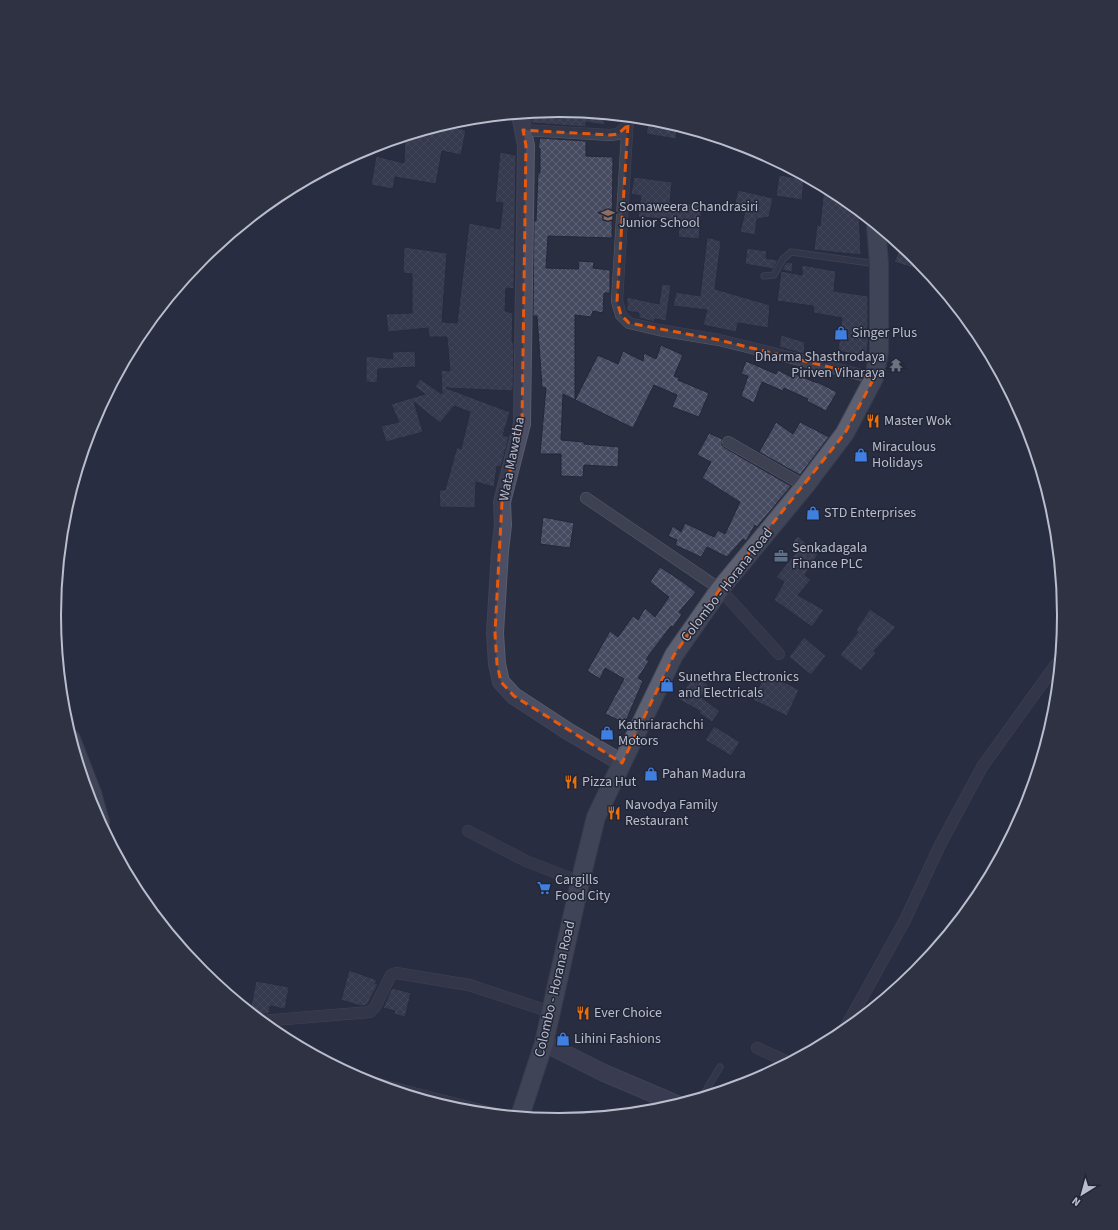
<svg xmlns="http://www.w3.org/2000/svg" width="1118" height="1230" viewBox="0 0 1118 1230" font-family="'Source Sans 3',sans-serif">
  <defs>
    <pattern id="building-cross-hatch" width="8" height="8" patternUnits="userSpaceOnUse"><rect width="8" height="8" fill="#464b61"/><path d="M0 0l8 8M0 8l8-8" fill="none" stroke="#5f6376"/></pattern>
  </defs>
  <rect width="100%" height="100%" fill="#292e41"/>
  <!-- building -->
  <g fill="url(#building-cross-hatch)" stroke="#242839">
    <polygon points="570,111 605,115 604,125 586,122 586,127 531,123 530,113 541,112 569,116"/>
    <polygon points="649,119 677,126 676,139 646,134"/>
    <polygon points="444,125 466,130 461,155 442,151 436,184 395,177 393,189 371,185 376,156 404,163 405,136"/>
    <polygon points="540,138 586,141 586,156 613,157 612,238 548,236 546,268 579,269 578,261 594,262 593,268 610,270 610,293 604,293 603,313 593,311 591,317 575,315 575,400 598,355 618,364 623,351 643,361 644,353 656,359 661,345 683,355 674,376 679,378 678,380 709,393 699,417 672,407 677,395 654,385 633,428 563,394 561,440 584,442 584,444 619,447 618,467 584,465 583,477 561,476 561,454 540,454 546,388 542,387 537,316 533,316 534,220 536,221 538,173 540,173 540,148 538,148"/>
    <polygon points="500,152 516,155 514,289 506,288 505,311 513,313 512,339 514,347 513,391 446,388 510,412 503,435 509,437 501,467 497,466 494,487 476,482 475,508 440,507 439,490 445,490 457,447 461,449 470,412 454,406 440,423 414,402 423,432 386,442 381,426 399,422 391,404 425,394 415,387 420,379 442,394 441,370 450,371 447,337 429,337 428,328 388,332 386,314 412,313 412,274 403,273 404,247 447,253 442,322 457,323 469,223 500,229 503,203 495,202"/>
    <polygon points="779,175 804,179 802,200 776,196"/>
    <polygon points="634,177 672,182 670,202 702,205 699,239 678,237 680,220 638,217 641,196 631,194"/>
    <polygon points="824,187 840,195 859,211 861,255 814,250 817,225 820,226"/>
    <polygon points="738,190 773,198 769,217 757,219 755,235 740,232 745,212 734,208"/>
    <polygon points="707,237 721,241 715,289 770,305 768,328 738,323 736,332 703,325 707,310 673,306 676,292 700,296"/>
    <polygon points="901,246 916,258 929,273 894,262"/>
    <polygon points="747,248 767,251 766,258 778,260 773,269 745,264"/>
    <polygon points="786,262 793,263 792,272 782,270"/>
    <polygon points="802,265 836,271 834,291 868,296 868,344 866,357 838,351 842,318 814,313 813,306 777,301 781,271 802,275"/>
    <polygon points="662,284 671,285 666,321 655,319 654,322 639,318 639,313 627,311 627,297 659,304"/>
    <polygon points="781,335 805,342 804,354 779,347"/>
    <polygon points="415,351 416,367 378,369 377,383 366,382 366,356 393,359 392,352"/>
    <polygon points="746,361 776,374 778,370 791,377 793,373 817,383 817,382 837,392 826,411 807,401 808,399 784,388 783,391 762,382 754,403 741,396 748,376 741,374"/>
    <polygon points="776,422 793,434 800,422 829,437 800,475 759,452"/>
    <polygon points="709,433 722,439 722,445 725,448 791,486 757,527 755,525 746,541 743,539 727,557 707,547 701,557 675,545 677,540 668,536 673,526 681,532 685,523 714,537 718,530 725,534 740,502 702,478 711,462 697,455"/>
    <polygon points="543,517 574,523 570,548 540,544"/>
    <polygon points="798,536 818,554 805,575 811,580 798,595 824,610 812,627 774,600 784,582 776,577 797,551 790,545"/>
    <polygon points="660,567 680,580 696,592 679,612 682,614 673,627 671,626 646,659 649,661 638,678 643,681 625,723 605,714 624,679 605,668 600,679 587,671 610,631 618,637 633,616 638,620 645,608 655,617 669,597 650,582"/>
    <polygon points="870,609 896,627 874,651 876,653 861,671 840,655 858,632 856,630"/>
    <polygon points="804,637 826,656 811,675 789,657"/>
    <polygon points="766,672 799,690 787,716 753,700"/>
    <polygon points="695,674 708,685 701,697 720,711 712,722 699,713 700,711 678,699"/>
    <polygon points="714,726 740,742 731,756 705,740"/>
    <polygon points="349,970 377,980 375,984 378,984 367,1005 361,1006 341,1000"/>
    <polygon points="256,981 289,987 285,1009 270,1006 269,1013 257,1016 250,1012"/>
    <polygon points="392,988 411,993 405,1017 394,1014 395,1011 383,1008"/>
  </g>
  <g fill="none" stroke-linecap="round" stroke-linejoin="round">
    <!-- lane casing -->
    <g stroke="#585c6c" stroke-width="7">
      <g id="lane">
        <polyline points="764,276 774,275 783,259 791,252 877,264"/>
        <polyline points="702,1097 720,1067"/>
      </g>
    </g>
    <!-- street casing -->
    <g stroke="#585c6c" stroke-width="12">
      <g id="street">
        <polyline points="628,117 617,301 621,315 629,323 659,330 719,340 874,378"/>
        <polyline points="523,130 610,135 618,134 628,125"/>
        <polyline points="728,442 805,486"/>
        <polyline points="586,498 720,589 779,654"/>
        <polyline points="468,831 526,861 580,882"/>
        <polyline points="261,1021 370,1012 375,1007 391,975 396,973 469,985 551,1012"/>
        <polyline points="843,1032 905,920 940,845 982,767 1057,663 1059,665"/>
        <polyline points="757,1048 788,1062"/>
        <polyline points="362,1080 496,1114"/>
      </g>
    </g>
    <!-- secondary casing -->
    <g stroke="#585c6c" stroke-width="18">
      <g id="secondary">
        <polyline points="520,114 526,146 522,424 502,502 503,525 500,551 495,633 497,664 501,682 514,696 569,732 622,763"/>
        <polyline points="544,1043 604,1073 677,1104"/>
      </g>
    </g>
    <!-- primary casing -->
    <g stroke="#474a5b" stroke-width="20">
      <g id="primary">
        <polyline points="71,739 92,793 100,822"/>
        <polyline points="520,1116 544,1043 580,882 596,817 674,655 720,589 805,486 845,433 874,378 879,352 879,264 876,225"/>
      </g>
    </g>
    <!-- lane -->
    <use href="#lane" stroke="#3d4151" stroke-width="5.5"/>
    <!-- street -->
    <use href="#street" stroke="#3d4151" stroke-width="11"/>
    <!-- secondary -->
    <use href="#secondary" stroke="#4c4f64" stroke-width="16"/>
    <!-- primary -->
    <use href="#primary" stroke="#5c6071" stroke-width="18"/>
  </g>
  <!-- marked area -->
  <path d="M0 0H1118V1230H0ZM 628,125 L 617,301 L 621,315 L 629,323 L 719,340 L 874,378 L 845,433 L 720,589 L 674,655 L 622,763 L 514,696 L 501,682 L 497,664 L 495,633 L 502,502 L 522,424 L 526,146 L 523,130 L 610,135 L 618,134 Z" fill="#292e41" fill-opacity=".55" fill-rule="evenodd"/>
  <path fill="none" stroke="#e8590c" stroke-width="3" stroke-dasharray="8 5" stroke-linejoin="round" d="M 628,125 L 617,301 L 621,315 L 629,323 L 719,340 L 874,378 L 845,433 L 720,589 L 674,655 L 622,763 L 514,696 L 501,682 L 497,664 L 495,633 L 502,502 L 522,424 L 526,146 L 523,130 L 610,135 L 618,134 Z"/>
  <!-- icons -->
  <defs>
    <g id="school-bare" transform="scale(1.08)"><path d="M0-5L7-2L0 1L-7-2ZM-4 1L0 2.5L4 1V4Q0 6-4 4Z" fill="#8d6e63" stroke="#222637" stroke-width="2.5" paint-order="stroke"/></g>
    <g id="shop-bare" transform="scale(1.08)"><path d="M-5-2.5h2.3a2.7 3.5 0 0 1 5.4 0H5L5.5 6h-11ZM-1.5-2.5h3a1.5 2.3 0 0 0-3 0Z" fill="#3f7fe0" stroke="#222637" stroke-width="2.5" paint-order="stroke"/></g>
    <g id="temple-bare" transform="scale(1.08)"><path d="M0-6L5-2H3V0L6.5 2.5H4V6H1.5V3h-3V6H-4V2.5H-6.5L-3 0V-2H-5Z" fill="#6b7280" stroke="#222637" stroke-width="2.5" paint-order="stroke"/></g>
    <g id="restaurant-bare" transform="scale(1.08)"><path d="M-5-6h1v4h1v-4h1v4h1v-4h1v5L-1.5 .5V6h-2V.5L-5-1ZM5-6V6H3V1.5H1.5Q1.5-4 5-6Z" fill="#e8710a" stroke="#222637" stroke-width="2.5" paint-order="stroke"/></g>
    <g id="office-bare" transform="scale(1.08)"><path d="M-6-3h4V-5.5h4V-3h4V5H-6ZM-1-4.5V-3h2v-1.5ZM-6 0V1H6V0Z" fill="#5c6f8a" stroke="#222637" stroke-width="2.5" paint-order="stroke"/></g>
    <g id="supermarket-bare" transform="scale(1.08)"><path d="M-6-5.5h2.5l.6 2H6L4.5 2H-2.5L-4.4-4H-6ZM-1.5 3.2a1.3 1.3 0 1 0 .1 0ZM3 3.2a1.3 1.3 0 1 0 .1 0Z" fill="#3f7fe0" stroke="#222637" stroke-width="2.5" paint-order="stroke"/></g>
  </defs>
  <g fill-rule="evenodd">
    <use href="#school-bare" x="608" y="215"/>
    <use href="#shop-bare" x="841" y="333"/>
    <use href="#temple-bare" x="896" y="365"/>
    <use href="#restaurant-bare" x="873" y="421"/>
    <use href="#shop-bare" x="861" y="455"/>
    <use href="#shop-bare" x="813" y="513"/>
    <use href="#office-bare" x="781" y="556"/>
    <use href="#shop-bare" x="667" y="685"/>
    <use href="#shop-bare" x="607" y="733"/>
    <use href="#shop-bare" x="651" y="774"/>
    <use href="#restaurant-bare" x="571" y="782"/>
    <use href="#restaurant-bare" x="614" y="813"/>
    <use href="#supermarket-bare" x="544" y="888"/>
    <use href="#restaurant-bare" x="583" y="1013"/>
    <use href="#shop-bare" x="563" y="1039"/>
  </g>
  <g text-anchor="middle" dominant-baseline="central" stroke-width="3" stroke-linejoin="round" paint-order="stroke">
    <!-- poi labels -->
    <g font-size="14" fill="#babdcb" stroke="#222637" text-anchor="start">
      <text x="619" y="207">Somaweera Chandrasiri<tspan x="619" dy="16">Junior School</tspan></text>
      <text x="852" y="333">Singer Plus</text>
      <text x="885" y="357" text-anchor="end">Dharma Shasthrodaya<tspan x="885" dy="16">Piriven Viharaya</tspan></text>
      <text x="884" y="421">Master Wok</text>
      <text x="872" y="447">Miraculous<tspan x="872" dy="16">Holidays</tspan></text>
      <text x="824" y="513">STD Enterprises</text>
      <text x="792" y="548">Senkadagala<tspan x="792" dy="16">Finance PLC</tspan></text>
      <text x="678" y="677">Sunethra Electronics<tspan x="678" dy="16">and Electricals</tspan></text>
      <text x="618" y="725">Kathriarachchi<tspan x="618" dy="16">Motors</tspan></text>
      <text x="662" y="774">Pahan Madura</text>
      <text x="582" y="782">Pizza Hut</text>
      <text x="625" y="805">Navodya Family<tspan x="625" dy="16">Restaurant</tspan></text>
      <text x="555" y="880">Cargills<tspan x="555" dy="16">Food City</tspan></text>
      <text x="594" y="1013">Ever Choice</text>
      <text x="574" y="1039">Lihini Fashions</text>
    </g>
    <!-- street labels -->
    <g font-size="14" fill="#babdcb" stroke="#222637">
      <text transform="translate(512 459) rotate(-79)">Wata Mawatha</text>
      <text transform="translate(727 585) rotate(-52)">Colombo - Horana Road</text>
      <text transform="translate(555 989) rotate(-77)">Colombo - Horana Road</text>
    </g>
  </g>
  <!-- crop -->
  <path d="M0 0H1118V1230H0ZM61 615a498 498 0 1 1 996 0a498 498 0 1 1-996 0Z" fill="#2e3243" fill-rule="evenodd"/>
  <path fill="none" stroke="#babdcb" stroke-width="2" d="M61 615a498 498 0 1 1 996 0a498 498 0 1 1-996 0Z"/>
  <!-- north arrow -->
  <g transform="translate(1082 1194) rotate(217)" stroke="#222637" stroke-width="3" paint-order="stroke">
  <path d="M0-3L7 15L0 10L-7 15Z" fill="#babdcb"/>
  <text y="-6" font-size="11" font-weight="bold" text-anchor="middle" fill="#babdcb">N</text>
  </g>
</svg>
